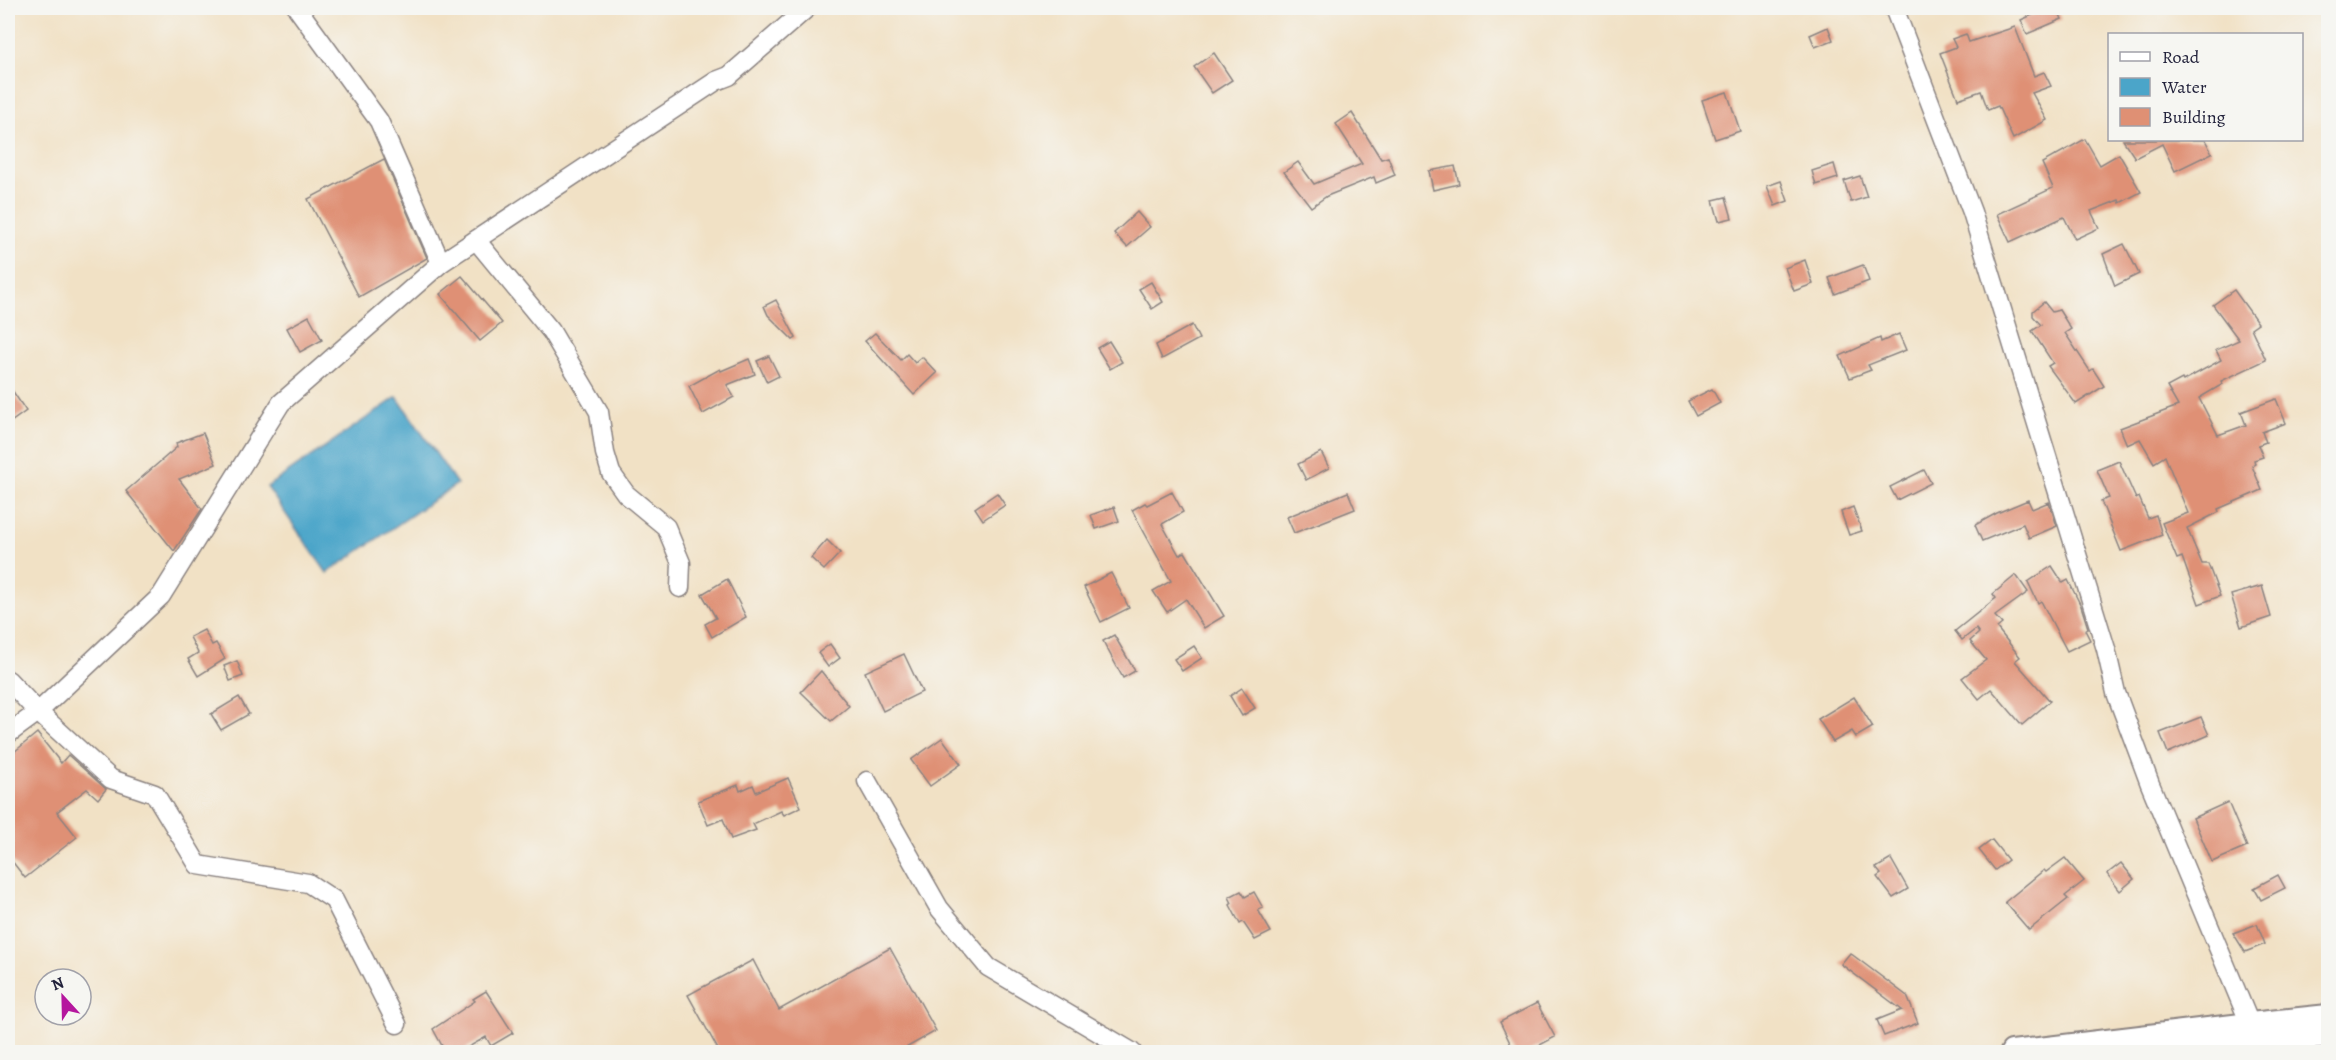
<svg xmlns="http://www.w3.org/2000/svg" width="2336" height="1060" viewBox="0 0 2336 1060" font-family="Alegreya,serif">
  <rect width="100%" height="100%" fill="#f6f6f2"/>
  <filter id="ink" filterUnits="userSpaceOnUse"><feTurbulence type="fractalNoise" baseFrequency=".0167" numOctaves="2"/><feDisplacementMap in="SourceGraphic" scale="12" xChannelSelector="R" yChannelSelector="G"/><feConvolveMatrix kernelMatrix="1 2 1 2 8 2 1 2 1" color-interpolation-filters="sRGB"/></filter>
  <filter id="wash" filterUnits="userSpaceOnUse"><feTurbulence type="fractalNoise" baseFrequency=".008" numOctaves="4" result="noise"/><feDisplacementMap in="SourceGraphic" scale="24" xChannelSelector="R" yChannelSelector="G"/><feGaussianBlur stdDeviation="1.35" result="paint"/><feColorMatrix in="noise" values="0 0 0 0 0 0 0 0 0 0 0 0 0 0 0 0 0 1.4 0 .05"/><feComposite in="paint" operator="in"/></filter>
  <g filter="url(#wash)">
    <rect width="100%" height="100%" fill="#f1e1c5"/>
    <!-- water -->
    <polygon fill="#4ba5c9" stroke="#366482" stroke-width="1.5" points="397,397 457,484 327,573 267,487"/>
    <g id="blocks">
      <!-- building -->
      <g fill="#df9074">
        <polygon points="2048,8 2057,8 2062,19 2027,34 2021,20"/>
        <polygon points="1828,27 1833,40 1815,47 1810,35"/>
        <polygon points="2015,27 2034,76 2044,72 2051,86 2032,93 2047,120 2013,139 1998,106 1988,110 1981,91 1958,99 1940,53 1956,47 1952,39 1966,34 1969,42"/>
        <polygon points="1214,53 1232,80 1212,93 1194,67"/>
        <polygon points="1727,92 1740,131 1715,139 1702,100"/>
        <polygon points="1352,113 1381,159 1388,157 1395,175 1376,183 1374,177 1327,196 1311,207 1284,172 1298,162 1314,184 1362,164 1336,124"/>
        <polygon points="2085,139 2100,165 2119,154 2141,192 2120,203 2119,200 2091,211 2099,228 2075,239 2064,217 2010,242 1997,214 2053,188 2042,163"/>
        <polygon points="2123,140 2205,140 2212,153 2175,171 2162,144 2135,158"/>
        <polygon points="384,159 427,258 359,297 308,199"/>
        <polygon points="1834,164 1838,178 1816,185 1812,171"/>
        <polygon points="1455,166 1459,184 1433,190 1429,171"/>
        <polygon points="1860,176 1867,197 1851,202 1844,181"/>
        <polygon points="1781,181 1788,201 1775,206 1767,186"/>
        <polygon points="1726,197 1732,218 1719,221 1713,200"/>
        <polygon points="1137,212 1150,227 1127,247 1114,233"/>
        <polygon points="2124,244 2139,274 2115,286 2103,254"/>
        <polygon points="1805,260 1813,284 1794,291 1785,268"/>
        <polygon points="1863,265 1869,281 1835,294 1829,278"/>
        <polygon points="462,276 502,323 480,341 440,294"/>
        <polygon points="1151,282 1163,302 1152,309 1139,289"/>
        <polygon points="2234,290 2258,323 2251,328 2266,360 2221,381 2223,384 2199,398 2218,435 2246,425 2241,412 2276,399 2286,423 2262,432 2266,442 2258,445 2263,457 2254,460 2255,464 2252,466 2262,490 2218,509 2219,512 2187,528 2202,564 2208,564 2220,596 2199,604 2182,557 2177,559 2162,523 2188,513 2165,456 2154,463 2140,439 2127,445 2120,428 2178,406 2167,387 2182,379 2183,381 2221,360 2216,350 2239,340 2213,305"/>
        <polygon points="776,300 796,338 793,340 768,315 764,306"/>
        <polygon points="2044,302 2052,312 2059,310 2071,329 2065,333 2090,371 2093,369 2104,386 2076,404 2048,366 2053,363 2032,331 2041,325 2033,316 2033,311"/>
        <polygon points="309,316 322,340 300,352 287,328"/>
        <polygon points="1192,325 1199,339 1162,359 1156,345"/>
        <polygon points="875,333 901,360 907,354 915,363 922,357 937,373 914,395 865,341"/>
        <polygon points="1899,334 1906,350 1868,365 1871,370 1850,378 1840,356 1880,338 1881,342"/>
        <polygon points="1109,341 1122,362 1110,369 1097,348"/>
        <polygon points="769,356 779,376 767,382 757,361"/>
        <polygon points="749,359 755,374 727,385 734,397 703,414 689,386 720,369 721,371"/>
        <polygon points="8,384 26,411 8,424"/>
        <polygon points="1712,389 1720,403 1696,416 1688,401"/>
        <polygon points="203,433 216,464 179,479 202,509 174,551 126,491 177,447 176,443"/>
        <polygon points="1321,452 1329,468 1306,480 1298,464"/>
        <polygon points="2119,461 2136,499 2139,497 2148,518 2156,515 2162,535 2121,551 2101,501 2109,498 2097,470"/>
        <polygon points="1924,470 1931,483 1897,500 1890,487"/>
        <polygon points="1172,492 1183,512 1162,524 1179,555 1185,552 1224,616 1204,628 1186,599 1167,612 1153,591 1171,581 1132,510 1145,503 1147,505"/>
        <polygon points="1348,492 1355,509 1294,533 1287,517"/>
        <polygon points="997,493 1005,505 983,520 975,508"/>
        <polygon points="2028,500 2032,509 2049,502 2057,526 2029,538 2023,524 1982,541 1975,525 1997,513"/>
        <polygon points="1114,507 1119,521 1096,529 1091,515"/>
        <polygon points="1853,507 1862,531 1849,535 1841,512"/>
        <polygon points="827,540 840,553 824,570 811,558"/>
        <polygon points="2052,566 2063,583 2068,580 2081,606 2088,628 2085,630 2090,640 2067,651 2041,601 2038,603 2028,582"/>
        <polygon points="1111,573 1129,608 1101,622 1084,587"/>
        <polygon points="2016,575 2028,592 1995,616 2002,624 1997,628 2020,657 2015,661 2050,701 2022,725 1991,689 1979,699 1962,678 1986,660 1970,641 1979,633 1976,629 1962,640 1955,631 1996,598 1993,594"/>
        <polygon points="727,579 746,617 712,637 705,624 716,618 702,594"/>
        <polygon points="2262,586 2271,617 2241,627 2231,595"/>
        <polygon points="204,630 212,645 216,643 225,659 198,676 188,659 198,653 190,637"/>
        <polygon points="1114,635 1135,671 1123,678 1103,641"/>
        <polygon points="830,644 840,658 828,667 818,653"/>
        <polygon points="1194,646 1202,658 1182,671 1174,659"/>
        <polygon points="904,654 922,692 883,711 865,672"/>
        <polygon points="237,661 243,676 230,681 224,666"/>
        <polygon points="821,671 849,706 831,721 801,692"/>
        <polygon points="1242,688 1255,708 1242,716 1230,696"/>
        <polygon points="239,697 249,714 221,730 211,714"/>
        <polygon points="1854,697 1873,727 1856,737 1852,731 1833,742 1818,719"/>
        <polygon points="2201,717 2209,735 2168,753 2160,733"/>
        <polygon points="37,733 61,763 68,755 106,789 98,799 87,789 57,812 77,837 25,878 8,856 8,757"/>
        <polygon points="942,738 961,764 930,786 911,760"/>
        <polygon points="788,778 801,807 784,815 781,811 753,824 756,830 731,839 723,819 708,825 698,801 738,785 740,791 753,785 756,792"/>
        <polygon points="2228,802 2247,847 2212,862 2193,818"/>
        <polygon points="1992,840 2008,860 1995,870 1979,850"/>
        <polygon points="2065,858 2084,881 2065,896 2068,899 2029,930 2005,902 2044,870 2046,872"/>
        <polygon points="1891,859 1908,889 1893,898 1877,877 1881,874 1876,868"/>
        <polygon points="2121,863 2134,879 2120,891 2107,874"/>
        <polygon points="2278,875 2285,888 2261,900 2254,888"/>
        <polygon points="1241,891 1245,897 1254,892 1263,908 1258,910 1271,932 1255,940 1243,922 1240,924 1230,905 1232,903 1229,897"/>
        <polygon points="2257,924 2265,944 2245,952 2233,933"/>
        <polygon points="890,948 936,1031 897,1053 720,1053 688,995 753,960 779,1010"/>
        <polygon points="1850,953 1907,996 1918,1023 1884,1036 1877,1020 1902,1010 1841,964"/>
        <polygon points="486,991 513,1033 491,1046 486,1037 458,1053 446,1053 433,1029 475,1001 473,999"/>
        <polygon points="1537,1003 1555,1037 1525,1053 1515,1053 1500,1022"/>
      </g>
    </g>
  </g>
  <g filter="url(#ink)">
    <use href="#blocks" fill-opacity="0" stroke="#8a8280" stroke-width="1.5"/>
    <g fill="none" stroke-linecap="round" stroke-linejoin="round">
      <!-- minor casing -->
      <g stroke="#8a8280" stroke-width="21">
        <g id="minor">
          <polyline points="297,8 379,121 441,263"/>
          <polyline points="1894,8 1972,212 2106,649 2116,693 2150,784 2250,1024"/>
          <polyline points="476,240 551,331 599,412 605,453 611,473 626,494 666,527 681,563 680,588"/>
          <polyline points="8,680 38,712 111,779 155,794 198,865 308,883 334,900 397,1024"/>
          <polyline points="8,734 38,712 161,596 281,403 441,263 716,81 729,76 807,8"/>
          <polyline points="867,781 939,908 988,967 1132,1052"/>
        </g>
      </g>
      <!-- major casing -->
      <g stroke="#8a8280" stroke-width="26">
        <polyline id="major" points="2012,1052 2250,1024 2328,1016"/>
      </g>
      <!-- highway casing -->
      <g stroke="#8a8280" stroke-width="30">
        <polyline id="highway" points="2159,1052 2257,1039 2328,1034"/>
      </g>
      <!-- minor -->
      <use href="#minor" stroke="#fff" stroke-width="18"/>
      <!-- major -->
      <use href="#major" stroke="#fff" stroke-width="22"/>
      <!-- highway -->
      <use href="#highway" stroke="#fff" stroke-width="27"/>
    </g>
  </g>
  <!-- margin -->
  <rect width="2336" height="1060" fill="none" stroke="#f6f6f2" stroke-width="30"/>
  <!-- legend -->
  <rect x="2108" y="33" width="195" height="108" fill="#f6f6f2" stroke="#a1a1a9" stroke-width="1.5"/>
  <rect x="2120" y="52" width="30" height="9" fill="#ffffff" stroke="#a1a1a9" stroke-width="1.5"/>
  <text x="2162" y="63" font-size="18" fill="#22223b">Road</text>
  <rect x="2120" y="78" width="30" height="18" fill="#4ba5c9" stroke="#a1a1a9" stroke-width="1.5"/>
  <text x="2162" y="93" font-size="18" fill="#22223b">Water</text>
  <rect x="2120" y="108" width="30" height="18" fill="#df9074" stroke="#a1a1a9" stroke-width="1.5"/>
  <text x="2162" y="123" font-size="18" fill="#22223b">Building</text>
  <!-- north arrow -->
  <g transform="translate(63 997) rotate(338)"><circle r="28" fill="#f6f6f2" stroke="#a1a1a9" stroke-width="1.5"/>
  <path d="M0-4.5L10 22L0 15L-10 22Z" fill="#b5179e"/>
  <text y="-9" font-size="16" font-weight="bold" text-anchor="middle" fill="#22223b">N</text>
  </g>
</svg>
